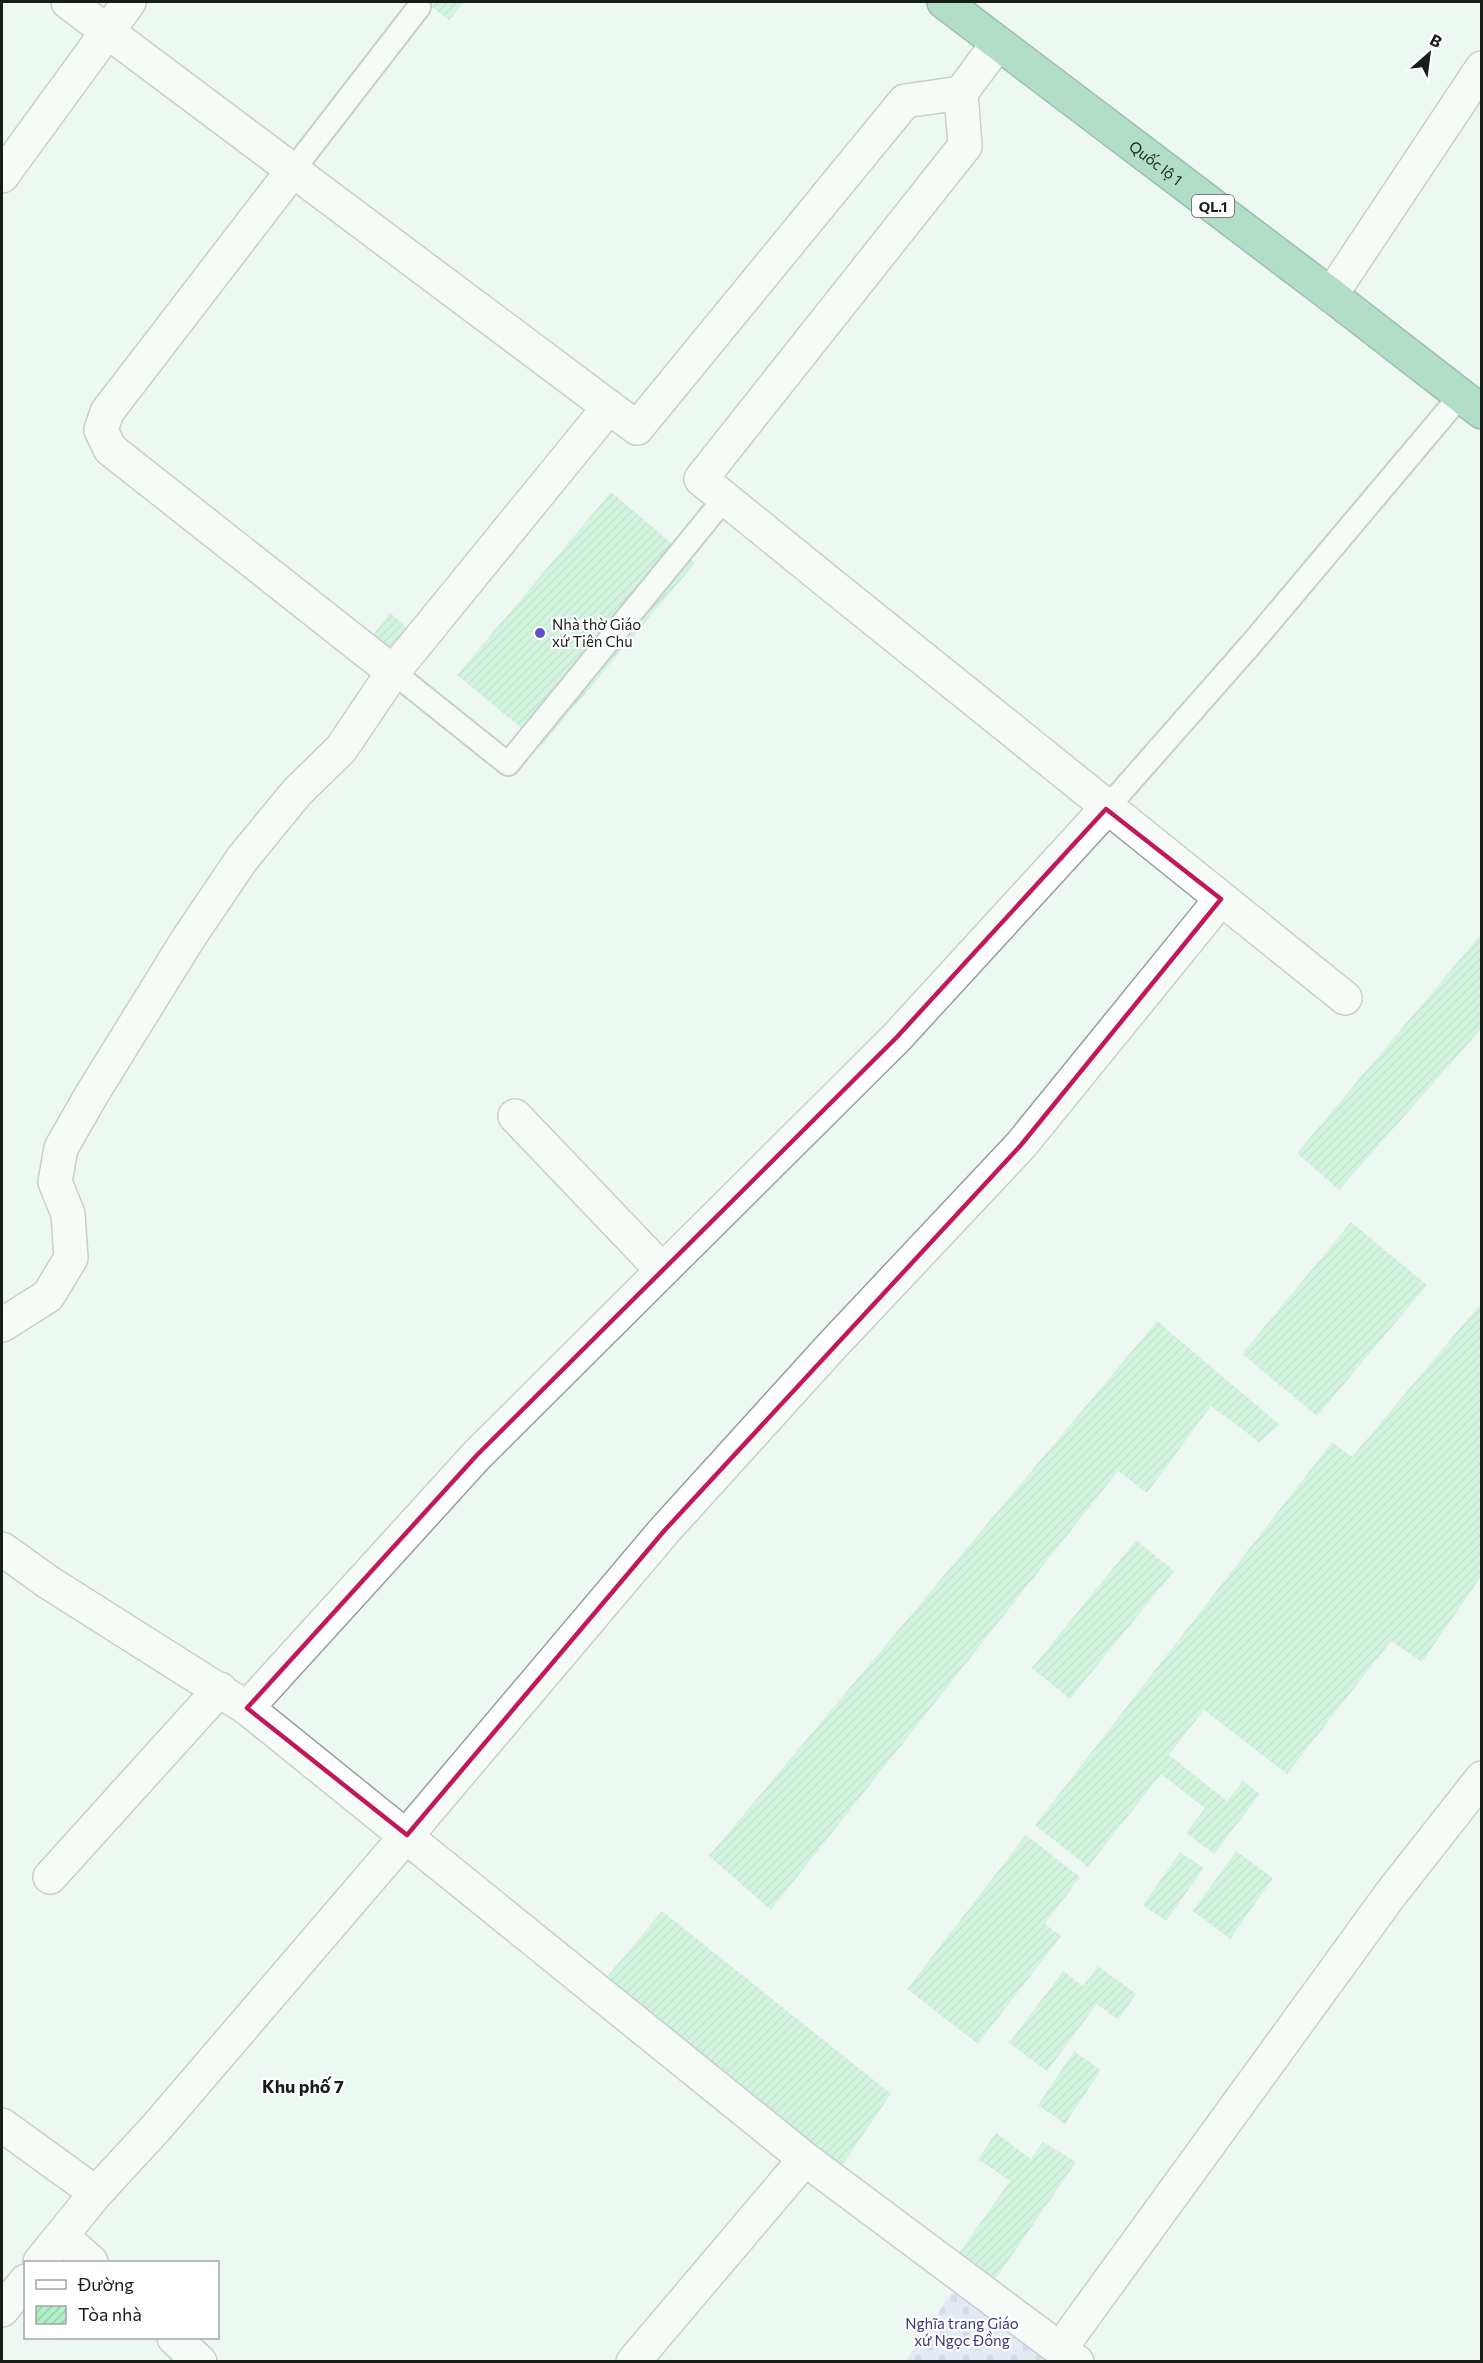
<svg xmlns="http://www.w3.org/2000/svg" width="1483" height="2363" viewBox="0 0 1483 2363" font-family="Commissioner,sans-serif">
  <defs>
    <pattern id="cemetery-stones" width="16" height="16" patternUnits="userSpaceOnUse" patternTransform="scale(1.5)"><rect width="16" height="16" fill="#d7d7fa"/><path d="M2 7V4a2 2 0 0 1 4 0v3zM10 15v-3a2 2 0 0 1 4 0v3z" fill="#b8b8d6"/></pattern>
    <pattern id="building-hatch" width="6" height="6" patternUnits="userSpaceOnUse" patternTransform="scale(1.5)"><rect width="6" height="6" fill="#aff0c8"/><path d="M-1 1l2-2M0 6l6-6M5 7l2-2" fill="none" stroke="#96cdab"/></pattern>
  </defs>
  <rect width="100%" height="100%" fill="#eef8f2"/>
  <!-- cemetery -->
  <polygon fill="url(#cemetery-stones)" points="954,2289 1050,2362 905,2362"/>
  <!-- building -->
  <g fill="url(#building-hatch)">
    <polygon points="425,2 464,2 449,20"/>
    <polygon points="611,492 695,563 542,745 457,675"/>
    <polygon points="390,613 433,650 392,687 358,654"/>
    <polygon points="1482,933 1482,1028 1339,1190 1297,1153"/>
    <polygon points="1351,1222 1427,1285 1317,1416 1242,1354"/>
    <polygon points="1482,1302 1482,1575 1422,1662 1391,1641 1287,1774 1204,1710 1169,1755 1227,1801 1243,1781 1260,1794 1214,1854 1186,1833 1205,1808 1161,1774 1088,1867 1035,1825 1332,1442 1352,1457"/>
    <polygon points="1157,1321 1280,1425 1259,1442 1211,1406 1147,1493 1118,1471 771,1910 709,1856"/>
    <polygon points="1136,1540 1174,1571 1070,1699 1032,1668"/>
    <polygon points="1026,1835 1080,1877 1045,1924 1061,1936 978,2044 907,1989"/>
    <polygon points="1236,1851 1273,1878 1230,1939 1193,1911"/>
    <polygon points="1180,1852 1204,1868 1166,1921 1143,1905"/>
    <polygon points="662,1911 891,2094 841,2167 607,1977"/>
    <polygon points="1098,1966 1136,1994 1118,2020 1097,2004 1047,2071 1009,2043 1063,1971 1083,1986"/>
    <polygon points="1074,2051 1101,2070 1065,2124 1038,2105"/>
    <polygon points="996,2133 1031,2159 1043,2142 1076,2162 995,2280 959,2253 1010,2181 978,2159"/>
  </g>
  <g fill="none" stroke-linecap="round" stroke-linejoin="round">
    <!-- service casing -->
    <g stroke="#969f99" stroke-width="26">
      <g id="service">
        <polyline points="293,170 419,7"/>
        <polyline points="393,672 508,764 725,498"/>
        <polyline points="1106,809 1253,642 1460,396"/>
      </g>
    </g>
    <!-- minor casing -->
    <g stroke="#969f99" stroke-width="36">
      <g id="minor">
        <polyline points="68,2 637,428 905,101 961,93"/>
        <path d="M 998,43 L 961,93 L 965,146 L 701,479 C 915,653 1130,826 1345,998"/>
        <polyline points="2,176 129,2"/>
        <polyline points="1331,295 1482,68"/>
        <polyline points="393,672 609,407"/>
        <polyline points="515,1116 662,1270"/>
        <polyline points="2,1325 48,1296 71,1258 68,1214 55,1182 61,1148 92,1094 188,939 242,859 297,792 341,749 393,672 110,449 101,430 107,412 293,170"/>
        <polyline points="2,1549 48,1582 247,1708 805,2159 1077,2362"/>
        <polyline points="247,1708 477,1455 897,1037 1106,809"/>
        <polyline points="50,1877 220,1689"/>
        <polyline points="2,2125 96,2193"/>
        <polyline points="62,2236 91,2262"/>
        <polyline points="40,2262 96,2193 156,2128 407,1835 664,1531 830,1348 1021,1145 1221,899"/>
        <polyline points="2,2310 26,2281"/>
        <polyline points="174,2338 200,2362"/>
        <polyline points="1060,2349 1390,1895 1482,1778"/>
        <polyline points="633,2362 805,2159"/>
      </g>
    </g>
    <!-- trunk casing -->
    <g stroke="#347b56" stroke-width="36">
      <g id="trunk">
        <path id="s1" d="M 944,2 L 1331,295 L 1482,412"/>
      </g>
    </g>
    <!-- service -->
    <use href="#service" stroke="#fff" stroke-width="22"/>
    <!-- minor -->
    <use href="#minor" stroke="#fff" stroke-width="33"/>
    <!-- trunk -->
    <use href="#trunk" stroke="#68be92" stroke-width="33"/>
  </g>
  <!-- marked area -->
  <path d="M0 0H1483V2363H0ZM 1106,809 L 1221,899 L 1021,1145 L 664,1531 L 407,1835 L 247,1708 L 477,1455 L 897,1037 Z" fill="#eef8f2" fill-opacity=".55" fill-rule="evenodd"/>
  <path fill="none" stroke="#c2185b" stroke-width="4.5" stroke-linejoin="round" d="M 1106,809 L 1221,899 L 1021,1145 L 664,1531 L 407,1835 L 247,1708 L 477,1455 L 897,1037 Z"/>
  <!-- markers -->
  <circle fill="#6350c9" stroke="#fff" stroke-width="2" cx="540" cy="633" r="6"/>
  <g text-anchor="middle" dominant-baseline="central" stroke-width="4.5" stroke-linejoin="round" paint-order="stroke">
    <!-- shield labels -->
    <rect fill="#fff" stroke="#5e615f" stroke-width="1.5" x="1192" y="195" width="42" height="22" rx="4.5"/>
    <g font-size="14" font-weight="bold" fill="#191d1a">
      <text x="1213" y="206">QL.1</text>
    </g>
    <!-- street labels -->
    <g font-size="15" fill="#191d1a" stroke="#fff">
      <text stroke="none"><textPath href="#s1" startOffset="266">Quốc lộ 1</textPath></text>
    </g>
    <!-- poi labels -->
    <g font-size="15" fill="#191d1a" stroke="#fff" text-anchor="start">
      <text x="552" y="624">Nhà thờ Giáo<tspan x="552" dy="17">xứ Tiên Chu</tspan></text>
    </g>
    <!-- park labels -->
    <g font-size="15" fill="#3e347b" stroke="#fff">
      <text x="962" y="2323">Nghĩa trang Giáo<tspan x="962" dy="17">xứ Ngọc Đồng</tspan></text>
    </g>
    <!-- quarter labels -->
    <g font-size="18" font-weight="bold" fill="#191d1a" stroke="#fff">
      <text x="303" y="2086">Khu phố 7</text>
    </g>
  </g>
  <!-- border -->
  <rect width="1483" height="2363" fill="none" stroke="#191d1a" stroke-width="6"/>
  <!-- legend -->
  <rect x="24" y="2261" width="195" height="78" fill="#ffffff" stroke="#a3a5a3" stroke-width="1.5"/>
  <rect x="36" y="2280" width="30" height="9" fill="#ffffff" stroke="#a3a5a3" stroke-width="1.5"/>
  <text x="78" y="2291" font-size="18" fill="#191d1a">Đường</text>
  <rect x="36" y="2306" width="30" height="18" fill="url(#building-hatch)" stroke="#a3a5a3" stroke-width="1.5"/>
  <text x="78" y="2321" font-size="18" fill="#191d1a">Tòa nhà</text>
  <!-- north arrow -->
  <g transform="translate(1429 54) rotate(28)" stroke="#ffffff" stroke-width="4.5" paint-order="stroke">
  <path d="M0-4.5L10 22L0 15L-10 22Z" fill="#191d1a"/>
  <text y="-9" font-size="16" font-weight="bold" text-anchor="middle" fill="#191d1a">B</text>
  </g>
</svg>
